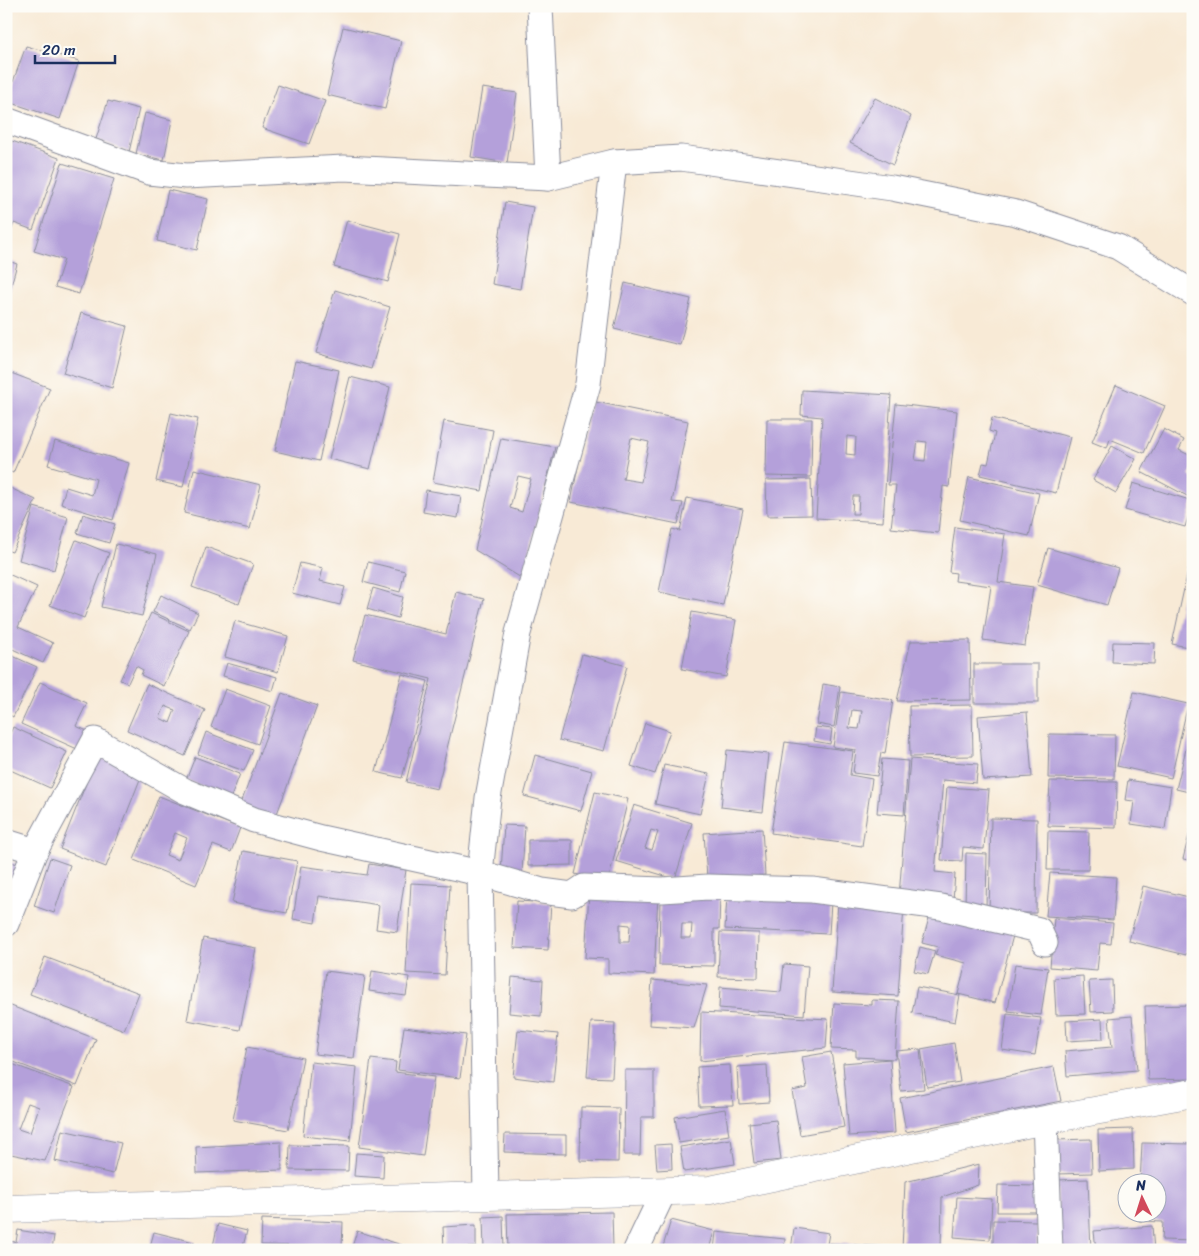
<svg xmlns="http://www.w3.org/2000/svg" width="1199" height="1256" viewBox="0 0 1199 1256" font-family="Sriracha,sans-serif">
  <rect width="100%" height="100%" fill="#fdfcf7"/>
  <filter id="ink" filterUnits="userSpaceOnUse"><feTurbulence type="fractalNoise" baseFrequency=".02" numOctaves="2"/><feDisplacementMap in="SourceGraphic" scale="10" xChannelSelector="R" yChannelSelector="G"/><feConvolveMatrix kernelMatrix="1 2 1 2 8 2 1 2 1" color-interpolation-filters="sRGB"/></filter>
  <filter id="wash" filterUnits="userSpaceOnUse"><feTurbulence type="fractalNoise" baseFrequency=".0096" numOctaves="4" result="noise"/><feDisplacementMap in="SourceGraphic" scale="20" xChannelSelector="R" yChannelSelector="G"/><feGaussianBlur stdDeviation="1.12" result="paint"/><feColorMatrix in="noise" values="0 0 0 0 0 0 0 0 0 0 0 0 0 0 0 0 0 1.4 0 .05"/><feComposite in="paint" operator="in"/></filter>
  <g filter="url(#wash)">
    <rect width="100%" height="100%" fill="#f8ead6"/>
    <g id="blocks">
      <!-- building -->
      <g fill="#b4a0da" fill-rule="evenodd">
        <polygon points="343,27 401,41 385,109 327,95"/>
        <polygon points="26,46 79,61 60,119 6,101"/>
        <polygon points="278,85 325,101 309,144 262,128"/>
        <polygon points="482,88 517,93 507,163 471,157"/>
        <polygon points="875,98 911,116 893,165 850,143"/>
        <polygon points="108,101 139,109 129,152 96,139"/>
        <polygon points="145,113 172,120 164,160 136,154"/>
        <polygon points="12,141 59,158 33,230 14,223 6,245 6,157"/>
        <polygon points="62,163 114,179 79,294 55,287 64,260 34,251"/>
        <polygon points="168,190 208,199 197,250 157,241"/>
        <polygon points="505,202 533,207 520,289 492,284"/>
        <polygon points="347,220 400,234 388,282 334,267"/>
        <polygon points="6,260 17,264 7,300 6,300"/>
        <polygon points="625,283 691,299 680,345 614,329"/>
        <polygon points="335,290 390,307 371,369 316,353"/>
        <polygon points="81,313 127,326 112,388 63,373"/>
        <polygon points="295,361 339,370 319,461 275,451"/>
        <polygon points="6,371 50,388 13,473 6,470"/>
        <polygon points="350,377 390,387 370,469 329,459"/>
        <polygon points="1116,385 1165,406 1144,453 1110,439 1107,448 1092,442"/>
        <path d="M 802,390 L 891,395 L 883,522 L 816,518 L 822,417 L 801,415 ZM 847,436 L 856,437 L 855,455 L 846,454 ZM 853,496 L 859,496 L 858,514 L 852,514 Z"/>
        <path d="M 591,401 L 688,421 L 672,502 L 683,503 L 678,524 L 571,502 ZM 631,438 L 649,442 L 641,482 L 623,479 Z"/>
        <path d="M 896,404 L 957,411 L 949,487 L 943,486 L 938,533 L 891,528 L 896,485 L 888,485 ZM 918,441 L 927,442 L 925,461 L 915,460 Z"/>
        <polygon points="171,413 198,419 183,487 156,481"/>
        <polygon points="992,418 1070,437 1056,493 980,475 983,463 988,464 995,433 989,431"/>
        <polygon points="767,419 812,419 811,477 766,476"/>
        <polygon points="444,421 493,430 482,491 433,482"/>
        <polygon points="1164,429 1184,440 1179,450 1193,457 1193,468 1189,476 1193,478 1193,499 1141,472"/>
        <path d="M 501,438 L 555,447 L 523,579 L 475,550 ZM 518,476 L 531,479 L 522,512 L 510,508 Z"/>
        <polygon points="55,441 129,463 113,520 61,504 66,487 92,495 96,479 48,465"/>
        <polygon points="1112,446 1136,459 1116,493 1093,480"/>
        <polygon points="194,469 261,485 250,529 184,513"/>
        <polygon points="969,477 1039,493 1029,536 960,520"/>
        <polygon points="811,479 812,515 767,516 766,480"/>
        <polygon points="1133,483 1193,501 1185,527 1125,510"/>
        <polygon points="6,486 36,500 12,552 6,550"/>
        <polygon points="426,490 461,496 458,518 423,512"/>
        <polygon points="687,498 743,509 723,605 659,592 672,529 680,531"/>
        <polygon points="34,507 68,517 54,570 19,560"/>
        <polygon points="83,514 115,524 109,543 77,533"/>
        <polygon points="955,527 1005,534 998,582 1033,587 1025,646 983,640 991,586 955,581 956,573 949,572"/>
        <polygon points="76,540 109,553 84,618 50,605"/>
        <polygon points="116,544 157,554 142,616 101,607"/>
        <polygon points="206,547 253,564 239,604 192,587"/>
        <polygon points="1048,548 1118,568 1107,605 1037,585"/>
        <polygon points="1192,552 1193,552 1193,648 1172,644"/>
        <polygon points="368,562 405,571 400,592 363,582"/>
        <polygon points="300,563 323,568 320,581 345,587 340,605 292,593"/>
        <polygon points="6,573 37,587 18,627 53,643 43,663 6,646"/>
        <polygon points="373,588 403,597 398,618 367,609"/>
        <polygon points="456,592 484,599 437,789 406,782 431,679 353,660 365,615 446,634"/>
        <polygon points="161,595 198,613 190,629 153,612"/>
        <polygon points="692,612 736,620 726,677 682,669"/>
        <polygon points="151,613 189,631 164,686 141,675 143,670 136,666 128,683 120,680"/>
        <polygon points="235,621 288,636 278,672 225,657"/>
        <polygon points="970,640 971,700 897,701 911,641"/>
        <polygon points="1113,642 1155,643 1154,664 1112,662"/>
        <polygon points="6,653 37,667 13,717 6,713"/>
        <polygon points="582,654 627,666 604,751 559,740"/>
        <polygon points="227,663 277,677 273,691 223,676"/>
        <rect x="974" y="664" width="64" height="39"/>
        <polygon points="402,674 428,681 402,778 376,772"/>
        <polygon points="40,682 87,703 76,726 92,733 84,752 21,724"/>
        <path d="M 147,684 L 205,710 L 185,756 L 127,730 ZM 165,706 L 175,710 L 170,723 L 160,718 Z"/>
        <polygon points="823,684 840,687 834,727 817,724"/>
        <polygon points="225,689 271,706 258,744 211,727"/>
        <path d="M 841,692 L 893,700 L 885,754 L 881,753 L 877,776 L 853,773 L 856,750 L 833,747 ZM 852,710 L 862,711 L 859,729 L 849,728 Z"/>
        <polygon points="1134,692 1188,704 1171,778 1117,766"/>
        <polygon points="282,693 317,706 275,819 240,806"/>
        <polygon points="972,705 973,756 910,757 909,706"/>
        <polygon points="1027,712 1032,777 983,780 978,716"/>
        <polygon points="1193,721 1193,793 1176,789"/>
        <polygon points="645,723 670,731 655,774 631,766"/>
        <polygon points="13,727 67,752 50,788 6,768 6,742"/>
        <polygon points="816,727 832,729 830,744 814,741"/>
        <polygon points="206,732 253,750 244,771 198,754"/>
        <polygon points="1049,734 1115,735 1114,779 1048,778"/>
        <polygon points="785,742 853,751 850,775 872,779 862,846 771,833"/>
        <polygon points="727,750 769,754 763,812 721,807"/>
        <polygon points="535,755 592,771 581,811 524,796"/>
        <polygon points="97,756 142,774 106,867 60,849"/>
        <polygon points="195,757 240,774 231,797 186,780"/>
        <polygon points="882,759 908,761 904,815 877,813"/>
        <polygon points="910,759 978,764 976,783 943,780 935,872 955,874 953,900 899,896"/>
        <polygon points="664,765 709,774 700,814 655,804"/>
        <polygon points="1128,780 1171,787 1165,829 1131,824 1134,801 1125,800"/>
        <polygon points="1050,781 1117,782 1116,828 1048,826"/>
        <polygon points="947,787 989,790 984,849 963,847 962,861 941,860"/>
        <polygon points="595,792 628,799 608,882 575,874"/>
        <path d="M 159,796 L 240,828 L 231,852 L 213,845 L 196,885 L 134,860 ZM 175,833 L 187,838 L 178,860 L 166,855 Z"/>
        <path d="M 634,805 L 692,823 L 675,879 L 616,861 ZM 651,830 L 658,832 L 652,850 L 645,848 Z"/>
        <polygon points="991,818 1037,819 1036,913 989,913"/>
        <polygon points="1192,823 1193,823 1193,861 1183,859"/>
        <polygon points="504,825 525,826 522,873 501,872"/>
        <polygon points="762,829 765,875 707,878 704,833"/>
        <polygon points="1048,831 1089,832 1088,870 1047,870"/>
        <polygon points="528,840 572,840 572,865 528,866"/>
        <polygon points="243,851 297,861 287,913 232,903"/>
        <polygon points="966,853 987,854 986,908 965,908"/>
        <polygon points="50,858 70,865 54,913 34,906"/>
        <polygon points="6,860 20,865 11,890 6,889"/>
        <polygon points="369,864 406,870 397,932 376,929 379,905 319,896 315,923 293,919 301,866 367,875"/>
        <polygon points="1050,873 1116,877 1113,920 1046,916"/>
        <polygon points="411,883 450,885 445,975 406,973"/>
        <polygon points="1143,886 1193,898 1193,927 1186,955 1129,941"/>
        <path d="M 589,892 L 658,895 L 654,975 L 608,973 L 608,959 L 585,958 ZM 620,924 L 630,925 L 629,942 L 620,942 Z"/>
        <path d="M 660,892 L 720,893 L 719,929 L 714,929 L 714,966 L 659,965 ZM 682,924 L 692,924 L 691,938 L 681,938 Z"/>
        <polygon points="727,896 831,902 829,934 725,929"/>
        <polygon points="517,901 551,903 548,950 514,948"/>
        <polygon points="838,902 904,906 898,996 832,992"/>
        <polygon points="931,911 1014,932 995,1003 958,994 966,963 935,955 938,947 922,943"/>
        <polygon points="1054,918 1113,923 1111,944 1100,943 1097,971 1050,967"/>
        <polygon points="720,932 759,933 758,978 718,977"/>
        <polygon points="203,938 256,948 240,1030 187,1020"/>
        <polygon points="920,947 935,951 928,974 914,971"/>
        <polygon points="45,957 139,993 124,1030 30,994"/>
        <polygon points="784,964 808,966 804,1015 719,1008 720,987 781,992"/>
        <polygon points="1015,964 1048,968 1041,1015 1008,1011"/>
        <polygon points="326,971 365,976 354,1058 315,1054"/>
        <polygon points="372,971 409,977 406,996 369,991"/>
        <polygon points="1083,976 1085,1014 1056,1015 1054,978"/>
        <polygon points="512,977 543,980 541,1016 509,1013"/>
        <polygon points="652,980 707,985 694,1028 649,1025"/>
        <polygon points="1112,980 1113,1011 1091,1012 1089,981"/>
        <polygon points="917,987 960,995 955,1022 912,1013"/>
        <polygon points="872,1000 899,1001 895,1059 856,1057 856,1050 831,1049 834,1003 872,1005"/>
        <polygon points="6,1004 96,1039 77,1086 6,1059"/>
        <polygon points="1193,1005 1193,1079 1148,1080 1145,1006"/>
        <polygon points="701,1012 828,1019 826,1048 700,1061"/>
        <polygon points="1007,1014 1041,1018 1035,1055 1002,1050"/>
        <polygon points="1132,1016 1137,1070 1067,1076 1065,1051 1112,1047 1109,1018"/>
        <polygon points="1102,1019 1103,1039 1067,1041 1066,1021"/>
        <polygon points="591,1022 615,1023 612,1078 587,1077"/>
        <polygon points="404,1027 466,1035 460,1078 398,1070"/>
        <polygon points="518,1030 558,1034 553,1082 513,1077"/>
        <polygon points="954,1043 960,1082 927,1087 921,1049"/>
        <polygon points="247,1047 303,1058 288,1130 233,1120"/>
        <polygon points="920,1049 924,1089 901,1091 896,1051"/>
        <polygon points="831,1052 844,1127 800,1135 792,1091 807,1088 802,1057"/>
        <polygon points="371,1059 396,1062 395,1072 434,1077 423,1156 359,1147"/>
        <polygon points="890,1059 895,1133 849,1136 843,1063"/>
        <polygon points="311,1062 357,1067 350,1141 303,1136"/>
        <path d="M 12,1064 L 74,1087 L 45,1161 L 6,1153 L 6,1080 ZM 28,1103 L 39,1107 L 30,1133 L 18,1129 Z"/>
        <polygon points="730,1065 733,1105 699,1106 697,1067"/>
        <polygon points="767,1065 769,1102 739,1104 737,1067"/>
        <polygon points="1054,1067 1061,1101 906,1132 900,1098"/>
        <polygon points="625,1070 654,1070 654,1117 641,1117 640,1155 624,1155"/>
        <polygon points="581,1107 619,1108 618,1162 580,1161"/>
        <polygon points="725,1109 729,1135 679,1143 675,1117"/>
        <polygon points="776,1120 781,1160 754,1163 749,1123"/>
        <polygon points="1133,1129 1134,1169 1099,1171 1098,1130"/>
        <polygon points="62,1130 121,1143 113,1174 55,1161"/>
        <polygon points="505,1134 566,1135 566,1154 504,1152"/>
        <polygon points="731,1139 735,1164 684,1172 680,1147"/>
        <polygon points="1091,1139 1092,1173 1057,1174 1055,1140"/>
        <polygon points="281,1142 282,1170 197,1173 196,1147"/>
        <polygon points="1142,1143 1193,1144 1193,1241 1162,1240 1163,1222 1139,1221 1139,1214 1156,1214 1156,1184 1140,1184"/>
        <polygon points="671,1144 672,1169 657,1170 655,1145"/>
        <polygon points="290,1145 349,1146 348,1171 289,1170"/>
        <polygon points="356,1153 384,1155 383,1178 354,1176"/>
        <polygon points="979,1164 978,1185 942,1197 941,1250 902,1250 905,1182"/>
        <polygon points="1088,1179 1091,1250 1059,1250 1057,1180"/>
        <polygon points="998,1185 1036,1186 1036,1212 997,1212"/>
        <polygon points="957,1197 992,1199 990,1240 954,1237"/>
        <polygon points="612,1212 613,1248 508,1250 507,1214"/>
        <polygon points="503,1216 504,1250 484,1250 483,1217"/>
        <polygon points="262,1219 343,1222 342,1247 261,1245"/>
        <polygon points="671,1220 714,1231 709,1250 662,1250"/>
        <polygon points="993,1220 1037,1221 1037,1250 993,1250"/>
        <polygon points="218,1224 247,1231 242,1250 212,1250"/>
        <polygon points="476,1225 476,1247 444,1249 443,1227"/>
        <polygon points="1152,1226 1154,1250 1096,1250 1094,1231"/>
        <polygon points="794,1228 829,1233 826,1250 791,1250"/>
        <polygon points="18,1230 54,1236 52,1250 6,1250 6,1241 16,1242"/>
        <polygon points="357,1231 402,1245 401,1250 351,1250"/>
        <polygon points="154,1232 194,1242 192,1250 149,1250"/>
        <polygon points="716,1232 785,1239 784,1250 714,1250"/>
        <polygon points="829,1243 890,1247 890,1250 829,1250"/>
      </g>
    </g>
  </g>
  <g filter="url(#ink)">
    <use href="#blocks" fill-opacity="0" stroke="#8a8c9a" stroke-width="1"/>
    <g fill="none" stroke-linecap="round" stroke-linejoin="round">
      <!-- street casing -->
      <g stroke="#8a8c9a" stroke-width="27">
        <g id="street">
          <polyline points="540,6 548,178"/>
          <polyline points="6,120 149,172 186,176 344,168 548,178 614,162 681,158 892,188 1016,213 1118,247 1193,293"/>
          <polyline points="6,842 35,851"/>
          <polyline points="6,924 35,851 95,740 185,791 254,820 321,838 480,873 542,891 572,895 584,887 662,890 708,887 812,890 941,907 1039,930 1045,943"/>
          <polyline points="1045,1120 1050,1250"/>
          <polyline points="486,1195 480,873 488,798 518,633 588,384 614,162"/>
          <polyline points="636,1250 664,1191"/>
        </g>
      </g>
      <!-- primary casing -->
      <g stroke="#8a8c9a" stroke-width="29">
        <polyline id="primary" points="6,1209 710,1190 1045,1120 1193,1093"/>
      </g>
      <!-- street -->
      <use href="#street" stroke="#fff" stroke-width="25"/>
      <!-- primary -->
      <use href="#primary" stroke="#fff" stroke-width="28"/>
    </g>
  </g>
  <!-- margin -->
  <rect width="1199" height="1256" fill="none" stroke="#fdfcf7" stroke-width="25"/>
  <!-- north arrow -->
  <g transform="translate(1142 1198) rotate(356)"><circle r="24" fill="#fdfcf7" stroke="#a3aaba"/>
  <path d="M0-4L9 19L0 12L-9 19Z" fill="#d1495b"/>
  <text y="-8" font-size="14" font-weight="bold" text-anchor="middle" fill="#1b2f5e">N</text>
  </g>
  <!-- scale -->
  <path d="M35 55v8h80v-8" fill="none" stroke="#1b2f5e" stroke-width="2.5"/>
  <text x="42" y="55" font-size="15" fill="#1b2f5e" stroke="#fdfcf7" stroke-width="4" paint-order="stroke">20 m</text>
</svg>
